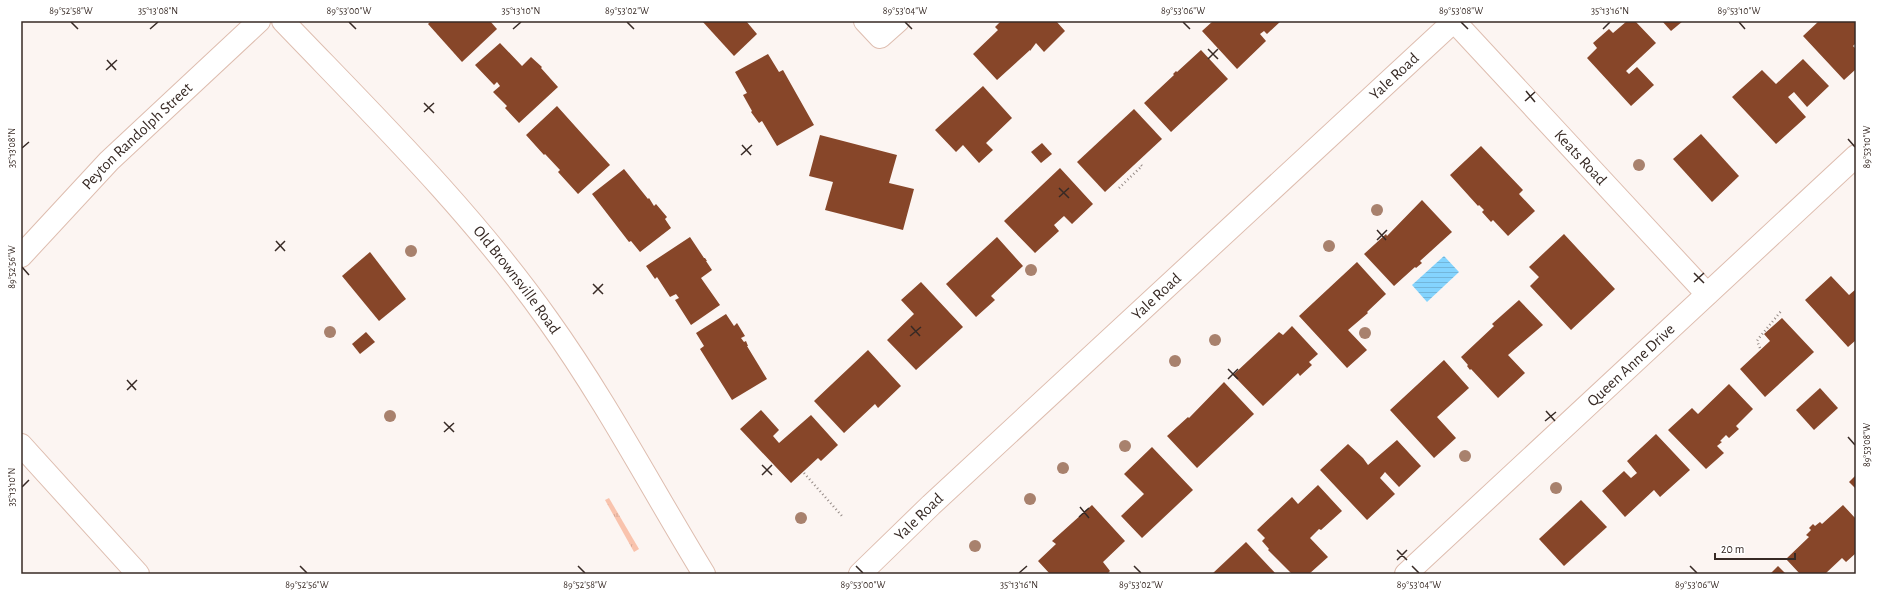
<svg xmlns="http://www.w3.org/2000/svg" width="1877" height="595" viewBox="0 0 1877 595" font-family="'Alegreya Sans',sans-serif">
  <defs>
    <pattern id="grass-tufts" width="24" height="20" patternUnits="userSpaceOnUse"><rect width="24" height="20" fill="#f9c3ad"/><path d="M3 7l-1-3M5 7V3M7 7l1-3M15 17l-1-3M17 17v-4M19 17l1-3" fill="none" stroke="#d6a895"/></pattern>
    <pattern id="water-rules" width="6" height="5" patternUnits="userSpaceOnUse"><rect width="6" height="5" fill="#84d4fe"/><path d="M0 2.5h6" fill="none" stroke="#73b6da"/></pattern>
  </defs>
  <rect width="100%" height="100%" fill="#fcf5f2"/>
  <!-- grass -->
  <polygon fill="url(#grass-tufts)" points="609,498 639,549 634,552 605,500"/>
  <!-- water -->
  <polygon fill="url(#water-rules)" points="1444,256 1459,272 1427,302 1412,285"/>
  <!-- building -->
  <g fill="#874629">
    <polygon points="431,21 490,21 497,29 462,62 428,24"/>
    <polygon points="702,21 746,21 757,34 734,56"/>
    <polygon points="1001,21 1056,21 1065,31 1044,52 1036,43 1030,51 1030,50 997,80 973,54 998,30 995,27"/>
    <polygon points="1213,21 1281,21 1267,34 1264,31 1260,34 1266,41 1237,69 1202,31"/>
    <polygon points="1627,21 1635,21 1656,43 1626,71 1629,74 1637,67 1654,85 1631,106 1587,58 1597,48 1593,43 1609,29 1613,33"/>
    <polygon points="1662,21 1683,21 1671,31"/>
    <polygon points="1819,21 1856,21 1856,43 1853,46 1856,49 1856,69 1844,80 1803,36"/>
    <polygon points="500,43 522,66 531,57 542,67 541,68 558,87 519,123 505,108 507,106 493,92 500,86 497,82 494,85 475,65"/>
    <polygon points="1201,50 1228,79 1171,132 1144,103 1174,75 1173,74 1176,71 1177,72"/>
    <polygon points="768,54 779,72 783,70 814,125 777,146 762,121 759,123 751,112 752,111 743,95 747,93 735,72"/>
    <polygon points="1803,59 1829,86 1807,107 1794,92 1788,97 1806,117 1776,144 1732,97 1762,70 1776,84"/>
    <polygon points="983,86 1012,118 986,143 993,150 979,163 963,145 956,152 935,130"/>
    <polygon points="557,106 610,165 578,194 558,172 560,170 545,154 544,155 526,135"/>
    <polygon points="1134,109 1162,139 1105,192 1077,162"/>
    <polygon points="1701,134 1739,176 1712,202 1673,159"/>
    <polygon points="820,135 897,155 889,183 914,189 903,230 825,210 833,182 809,176"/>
    <polygon points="1042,143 1052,154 1041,163 1031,152"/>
    <polygon points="1481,146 1523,190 1519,194 1535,211 1508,236 1493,220 1491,222 1482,212 1484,210 1479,205 1478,206 1450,175"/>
    <polygon points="1060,168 1093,204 1072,224 1064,216 1054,225 1059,231 1035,253 1004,221"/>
    <polygon points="624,169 648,199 649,198 654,206 656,204 667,217 665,219 671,228 640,252 631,241 629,242 592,194"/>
    <polygon points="1422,200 1452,232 1420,261 1422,263 1416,268 1415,267 1394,286 1364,254 1386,234 1387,236"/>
    <polygon points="1564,234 1615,289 1571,330 1530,286 1539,277 1529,267"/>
    <polygon points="690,237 704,258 705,258 707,261 706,261 712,270 701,278 720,305 691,325 675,300 679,298 676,294 670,297 657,277 655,279 646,266"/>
    <polygon points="997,237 1023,266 991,296 995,300 976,317 946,284"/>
    <polygon points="370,252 406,299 379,321 342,276"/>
    <polygon points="1357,262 1386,294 1367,312 1368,313 1348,330 1367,350 1347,368 1299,316"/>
    <polygon points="1831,276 1849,295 1856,289 1856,340 1848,347 1805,300"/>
    <polygon points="921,282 963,327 916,370 887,340 914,314 901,300"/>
    <polygon points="1519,300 1543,325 1508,355 1525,373 1498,398 1471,369 1470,370 1467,366 1468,365 1461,357 1494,326 1492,324"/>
    <polygon points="726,314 734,326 737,323 745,336 741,338 744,342 746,341 748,346 747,346 767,379 732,400 700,349 704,346 696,333"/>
    <polygon points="1782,318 1814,352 1765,397 1740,369 1770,341 1764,334"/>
    <polygon points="1292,326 1318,354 1309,362 1312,365 1300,376 1298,373 1263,406 1233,375 1279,332 1283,335"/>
    <polygon points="366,332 375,342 360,354 352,344"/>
    <polygon points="868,350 901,386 878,408 875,404 844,433 814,401"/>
    <polygon points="1444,360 1469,388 1437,417 1456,438 1434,458 1390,410"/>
    <polygon points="1224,382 1254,414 1197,468 1167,436 1188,417 1189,418"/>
    <polygon points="1729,384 1753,409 1736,426 1739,429 1729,438 1726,435 1720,441 1722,442 1717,446 1724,453 1706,469 1668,430 1692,408 1698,414"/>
    <polygon points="1820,388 1838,408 1814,430 1796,410"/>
    <polygon points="761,410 779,430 773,436 779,443 811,415 838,445 821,461 818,458 791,483 740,429"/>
    <polygon points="1656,434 1690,470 1660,497 1654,490 1625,517 1602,491 1624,471 1631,478 1637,473 1627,461"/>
    <polygon points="1397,440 1421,466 1399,487 1385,472 1380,478 1395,494 1367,520 1320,470 1348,444 1363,458 1368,465"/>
    <polygon points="1152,447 1193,490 1142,538 1121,516 1144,494 1124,474"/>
    <polygon points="1856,475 1856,489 1849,482"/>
    <polygon points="1318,485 1342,511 1321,530 1319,529 1310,538 1328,557 1309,574 1292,574 1268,550 1269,549 1262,541 1265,538 1257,530 1292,497 1298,504"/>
    <polygon points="1581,500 1607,527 1564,566 1539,539"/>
    <polygon points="1092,505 1125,541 1103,562 1110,571 1107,574 1050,574 1038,561 1056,544 1052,541"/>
    <polygon points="1843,505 1856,519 1856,553 1846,562 1842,558 1825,574 1800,574 1786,559 1809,537 1806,535 1811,530 1809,528 1813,524 1815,526 1820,522 1822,524"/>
    <polygon points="1246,542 1276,574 1212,574"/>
    <polygon points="1778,566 1786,574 1770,574"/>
  </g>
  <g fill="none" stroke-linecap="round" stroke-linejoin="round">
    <!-- minor casing -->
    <g stroke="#debdaf" stroke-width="24">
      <g id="minor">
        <polyline points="865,21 880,37 898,21"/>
        <path id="s1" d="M 1454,21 L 1707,294"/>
        <path id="s2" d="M 21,256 L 109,161 L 259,21"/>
        <polyline points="21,445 138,574"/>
        <path id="s3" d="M 1406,574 L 1856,156"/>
      </g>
    </g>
    <!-- secondary casing -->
    <g stroke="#debdaf" stroke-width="24">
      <g id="secondary">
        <path id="s4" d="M 283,21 C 375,117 471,211 548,320 C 606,401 652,489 704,574"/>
        <path id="s5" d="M 860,574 L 931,505 L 1454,21"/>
      </g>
    </g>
    <!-- path -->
    <g stroke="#938884" stroke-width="2.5" stroke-dasharray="1 3" stroke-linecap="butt">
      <polyline points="1119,188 1142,166 1140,164"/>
      <polyline points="1760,348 1757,341 1759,338 1782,310"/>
      <polyline points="804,473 842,516"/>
    </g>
    <!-- minor -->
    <use href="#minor" stroke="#fff" stroke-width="22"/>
    <!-- secondary -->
    <use href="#secondary" stroke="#fff" stroke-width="22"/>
  </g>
  <!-- trees -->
  <g fill="#a8816d">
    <circle cx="1639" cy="165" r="6"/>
    <circle cx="1377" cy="210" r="6"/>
    <circle cx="1329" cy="246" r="6"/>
    <circle cx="411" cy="251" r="6"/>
    <circle cx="1031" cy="270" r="6"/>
    <circle cx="330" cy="332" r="6"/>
    <circle cx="1365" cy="333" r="6"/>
    <circle cx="1215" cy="340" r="6"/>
    <circle cx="1175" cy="361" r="6"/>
    <circle cx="390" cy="416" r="6"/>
    <circle cx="1125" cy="446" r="6"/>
    <circle cx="1465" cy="456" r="6"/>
    <circle cx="1063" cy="468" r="6"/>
    <circle cx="1556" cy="488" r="6"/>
    <circle cx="1030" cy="499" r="6"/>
    <circle cx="801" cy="518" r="6"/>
    <circle cx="975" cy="546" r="6"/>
  </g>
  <!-- ticks -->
  <path fill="none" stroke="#372a25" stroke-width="1.5" d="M 71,22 L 78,29M 349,22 L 356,29M 627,22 L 634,29M 905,22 L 912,29M 1183,22 L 1190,29M 1461,22 L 1468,29M 1739,22 L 1745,29M 150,29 L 158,22M 513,29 L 521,22M 1603,29 L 1610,22M 1208,49 L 1218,59M 1208,59 L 1218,49M 107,60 L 116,70M 106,70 L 117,60M 1526,91 L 1535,102M 1525,101 L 1535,92M 424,103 L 434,113M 424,112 L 434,103M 1848,139 L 1855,147M 742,145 L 751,155M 22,148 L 29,142M 741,155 L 752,145M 1059,188 L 1069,198M 1059,197 L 1069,188M 1377,230 L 1386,240M 1377,240 L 1387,230M 276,241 L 285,251M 275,251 L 285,241M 22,267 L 29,275M 1694,273 L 1704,283M 1694,282 L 1704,273M 593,284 L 603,294M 593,294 L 603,284M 911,326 L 920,336M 910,336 L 921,327M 1228,369 L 1238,379M 1228,379 L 1238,369M 127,380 L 136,390M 127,390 L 137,380M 1546,411 L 1555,421M 1545,421 L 1556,412M 444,422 L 454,432M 444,432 L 454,423M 1848,437 L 1855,445M 762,465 L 772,475M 762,475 L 772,465M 22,487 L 29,480M 1080,507 L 1089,518M 1079,517 L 1089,508M 1397,550 L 1407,560M 1397,560 L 1407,550M 300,566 L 307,573M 578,566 L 585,573M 856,566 L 863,573M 1134,566 L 1141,573M 1412,566 L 1419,573M 1690,566 L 1697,573M 1019,573 L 1027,566"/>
  <g text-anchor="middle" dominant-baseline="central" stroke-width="4" stroke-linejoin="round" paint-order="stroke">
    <!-- street labels -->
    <g font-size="16" fill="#372a25" stroke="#fff">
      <text stroke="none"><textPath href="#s5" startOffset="730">Yale Road</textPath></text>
      <text stroke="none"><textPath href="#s2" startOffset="167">Peyton Randolph Street</textPath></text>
      <text stroke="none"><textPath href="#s1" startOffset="186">Keats Road</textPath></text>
      <text stroke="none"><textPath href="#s4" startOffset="349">Old Brownsville Road</textPath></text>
      <text stroke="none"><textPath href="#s5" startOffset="406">Yale Road</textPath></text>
      <text stroke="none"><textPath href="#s3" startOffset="307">Queen Anne Drive</textPath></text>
      <text stroke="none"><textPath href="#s5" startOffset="82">Yale Road</textPath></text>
    </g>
  </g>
  <!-- border -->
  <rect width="1877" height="595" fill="none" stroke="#ffffff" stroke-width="44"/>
  <!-- scale -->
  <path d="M1715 553v6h80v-6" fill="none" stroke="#372a25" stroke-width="2"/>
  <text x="1721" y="553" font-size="12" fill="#372a25" stroke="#ffffff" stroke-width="3" paint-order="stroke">20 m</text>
  <rect x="22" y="22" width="1833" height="551" fill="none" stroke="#372a25" stroke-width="1.5"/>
  <g font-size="10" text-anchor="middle" fill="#372a25">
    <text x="71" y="14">89°52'58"W</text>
    <text x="158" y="14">35°13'08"N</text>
    <text x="349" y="14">89°53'00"W</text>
    <text x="521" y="14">35°13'10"N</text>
    <text x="627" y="14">89°53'02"W</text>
    <text x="905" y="14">89°53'04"W</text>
    <text x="1183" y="14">89°53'06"W</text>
    <text x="1461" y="14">89°53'08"W</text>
    <text x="1610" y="14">35°13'16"N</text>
    <text x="1739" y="14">89°53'10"W</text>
    <text transform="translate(1866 147) rotate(-90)" y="4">89°53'10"W</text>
    <text transform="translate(11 148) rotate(-90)" y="4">35°13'08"N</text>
    <text transform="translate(11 267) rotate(-90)" y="4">89°52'56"W</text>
    <text transform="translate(1866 445) rotate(-90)" y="4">89°53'08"W</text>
    <text transform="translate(11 487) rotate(-90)" y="4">35°13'10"N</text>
    <text x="307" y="588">89°52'56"W</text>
    <text x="585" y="588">89°52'58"W</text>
    <text x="863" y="588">89°53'00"W</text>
    <text x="1019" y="588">35°13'16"N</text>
    <text x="1141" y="588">89°53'02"W</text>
    <text x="1419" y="588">89°53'04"W</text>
    <text x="1697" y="588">89°53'06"W</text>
  </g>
</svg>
